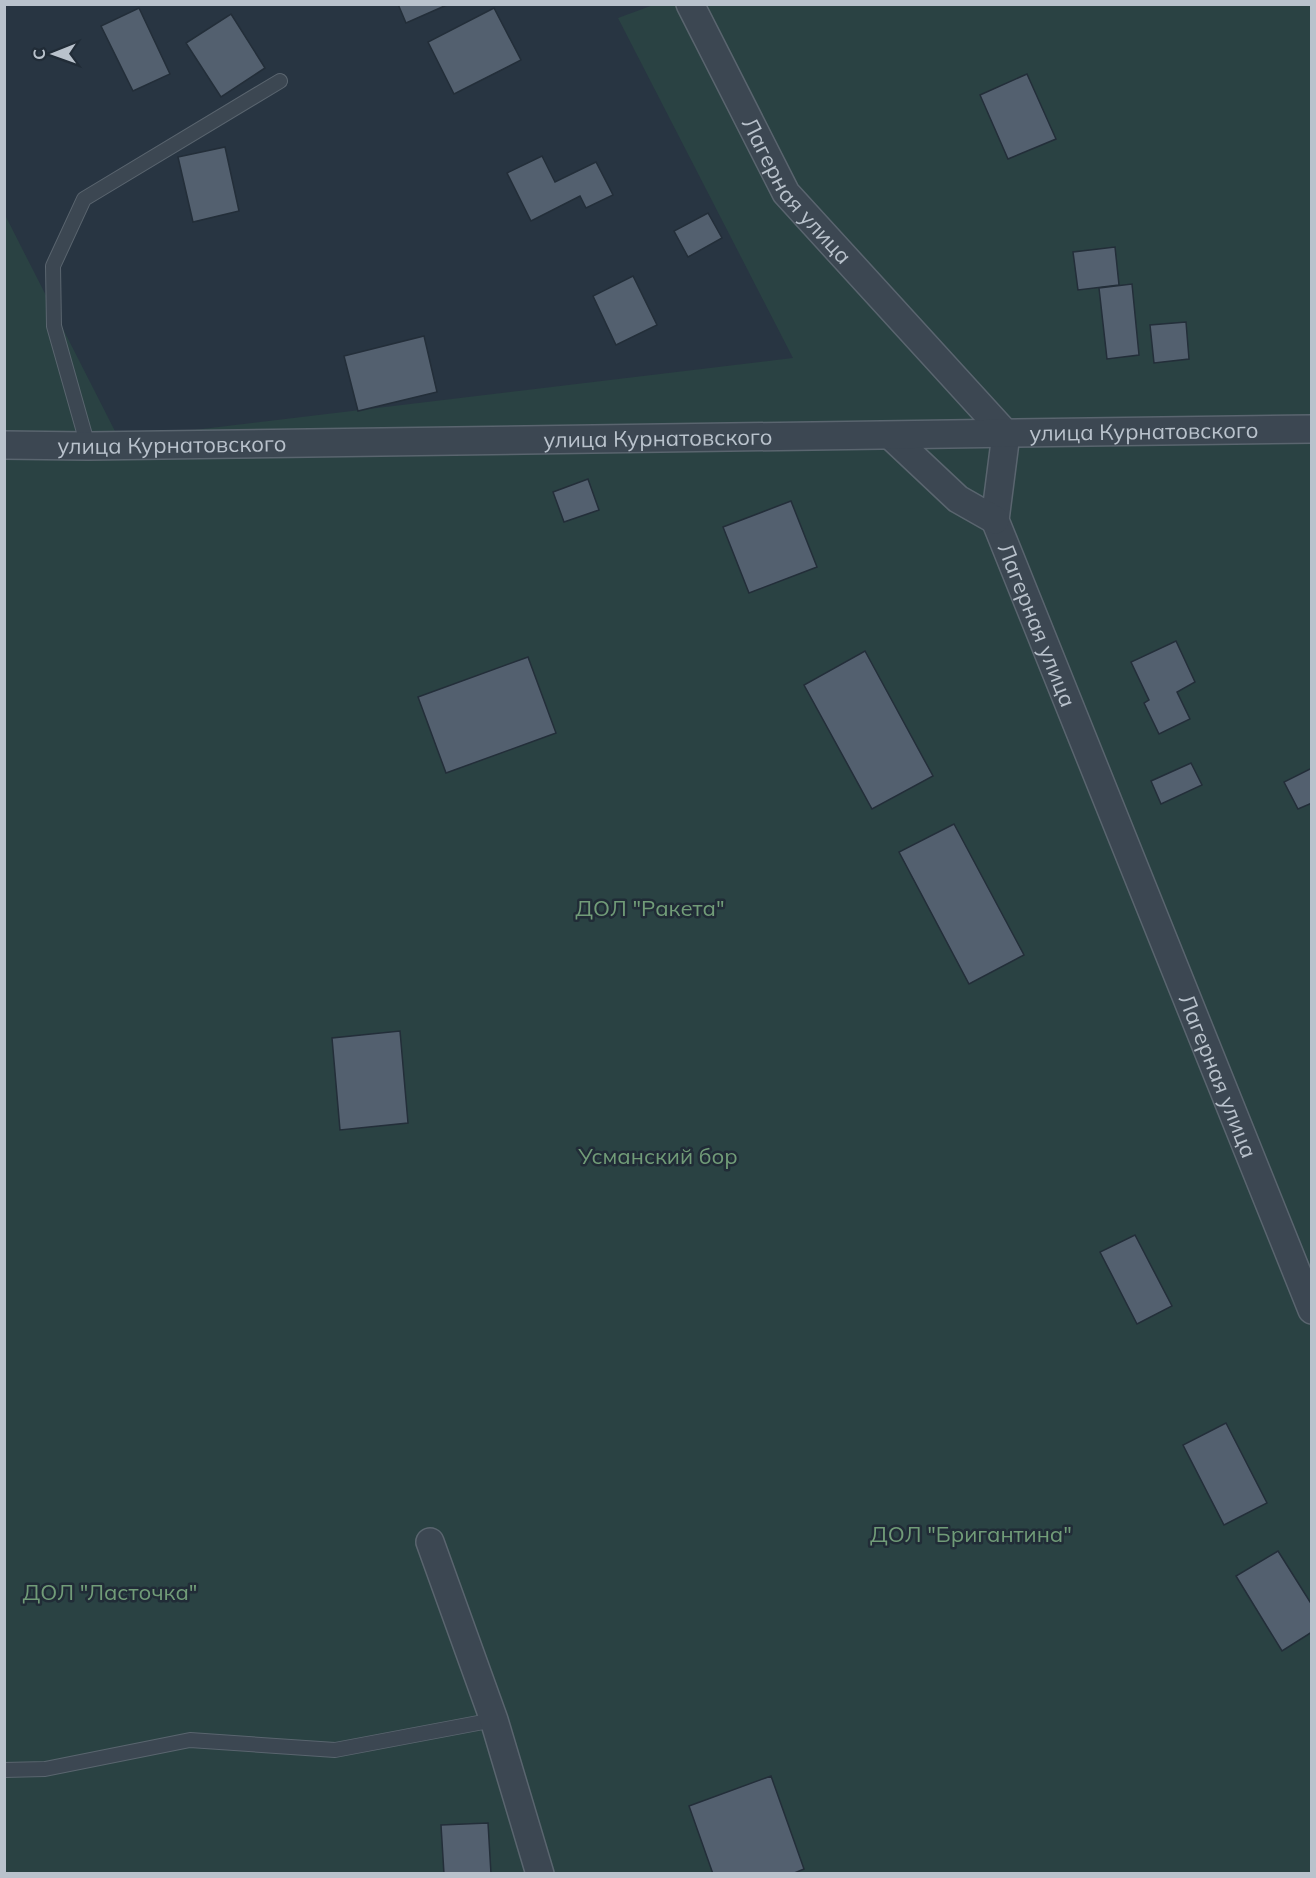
<svg xmlns="http://www.w3.org/2000/svg" width="1316" height="1878" viewBox="0 0 1316 1878" font-family="Mulish,sans-serif">
  <rect width="100%" height="100%" fill="#283542"/>
  <!-- green -->
  <polygon fill="#2a4243" points="656,4 1311,5 1311,1873 5,1873 4,213 119,439 793,358 618,18"/>
  <!-- building -->
  <g fill="#53606f" stroke="#232e39" stroke-width="1.5">
    <polygon points="398,4 449,4 406,23"/>
    <polygon points="139,8 170,74 133,91 101,26"/>
    <polygon points="494,8 521,60 454,94 428,42"/>
    <polygon points="231,14 265,68 221,97 186,43"/>
    <polygon points="1027,74 1056,139 1008,159 980,95"/>
    <polygon points="225,147 239,211 193,222 178,157"/>
    <polygon points="542,156 555,182 596,162 613,195 586,208 580,196 531,221 507,173"/>
    <polygon points="708,213 722,238 688,257 674,231"/>
    <polygon points="1115,247 1119,285 1078,290 1073,252"/>
    <polygon points="633,276 657,325 616,345 593,296"/>
    <polygon points="1132,284 1139,355 1107,359 1099,288"/>
    <polygon points="1186,322 1189,359 1154,363 1150,325"/>
    <polygon points="424,336 437,392 358,411 344,356"/>
    <polygon points="588,479 599,510 564,522 553,492"/>
    <polygon points="791,501 817,567 749,593 723,527"/>
    <polygon points="1176,641 1195,682 1177,692 1190,719 1159,734 1144,703 1149,700 1131,662"/>
    <polygon points="865,651 933,776 872,809 804,685"/>
    <polygon points="528,657 556,733 446,773 418,697"/>
    <polygon points="1191,763 1202,785 1161,804 1151,781"/>
    <polygon points="1312,768 1312,803 1298,809 1284,782"/>
    <polygon points="954,824 1024,955 969,984 899,852"/>
    <polygon points="400,1031 408,1123 340,1130 332,1038"/>
    <polygon points="1135,1235 1172,1306 1137,1324 1100,1252"/>
    <polygon points="1226,1423 1267,1503 1224,1525 1183,1445"/>
    <polygon points="1278,1551 1312,1605 1312,1632 1282,1651 1236,1576"/>
    <polygon points="771,1776 804,1869 792,1874 713,1874 689,1806"/>
    <polygon points="488,1823 491,1874 444,1874 441,1825"/>
  </g>
  <g fill="none" stroke-linecap="round" stroke-linejoin="round">
    <!-- service casing -->
    <g stroke="#5a656f" stroke-width="16">
      <g id="service">
        <polyline points="88,446 54,326 53,266 84,199 280,81"/>
        <polyline points="4,1770 45,1769 190,1740 335,1750 494,1720"/>
      </g>
    </g>
    <!-- minor casing -->
    <g stroke="#5a656f" stroke-width="30">
      <g id="minor">
        <path id="s1" d="M 690,4 L 786,193 L 1006,434 L 995,520 L 1312,1310"/>
        <polyline points="891,436 958,499 995,520"/>
        <path id="s2" d="M 4,445 L 88,446 L 1312,429"/>
        <polyline points="430,1542 494,1720 540,1874"/>
      </g>
    </g>
    <!-- service -->
    <use href="#service" stroke="#3c4752" stroke-width="14"/>
    <!-- minor -->
    <use href="#minor" stroke="#3c4752" stroke-width="27"/>
  </g>
  <g text-anchor="middle" dominant-baseline="central" stroke-width="5" stroke-linejoin="round" paint-order="stroke">
    <!-- street labels -->
    <g font-size="22" fill="#b9c2cc" stroke="#212c37">
      <text stroke="none"><textPath href="#s1" startOffset="216">Лагерная улица</textPath></text>
      <text stroke="none"><textPath href="#s2" startOffset="1140">улица Курнатовского</textPath></text>
      <text stroke="none"><textPath href="#s2" startOffset="654">улица Курнатовского</textPath></text>
      <text stroke="none"><textPath href="#s2" startOffset="168">улица Курнатовского</textPath></text>
      <text stroke="none"><textPath href="#s1" startOffset="738">Лагерная улица</textPath></text>
      <text stroke="none"><textPath href="#s1" startOffset="1224">Лагерная улица</textPath></text>
    </g>
    <!-- park labels -->
    <g font-size="22" fill="#719c78" stroke="#212c37">
      <text x="650" y="908">ДОЛ "Ракета"</text>
      <text x="658" y="1156">Усманский бор</text>
      <text x="971" y="1534">ДОЛ "Бригантина"</text>
      <text x="110" y="1592">ДОЛ "Ласточка"</text>
    </g>
  </g>
  <!-- border -->
  <rect width="1316" height="1878" fill="none" stroke="#b9c2cc" stroke-width="12"/>
  <!-- north arrow -->
  <g transform="translate(54 54) rotate(269)" stroke="#212c37" stroke-width="4.5" paint-order="stroke">
  <path d="M0-4.5L10 22L0 15L-10 22Z" fill="#b9c2cc"/>
  <text y="-9" font-size="16" font-weight="bold" text-anchor="middle" fill="#b9c2cc">С</text>
  </g>
</svg>
